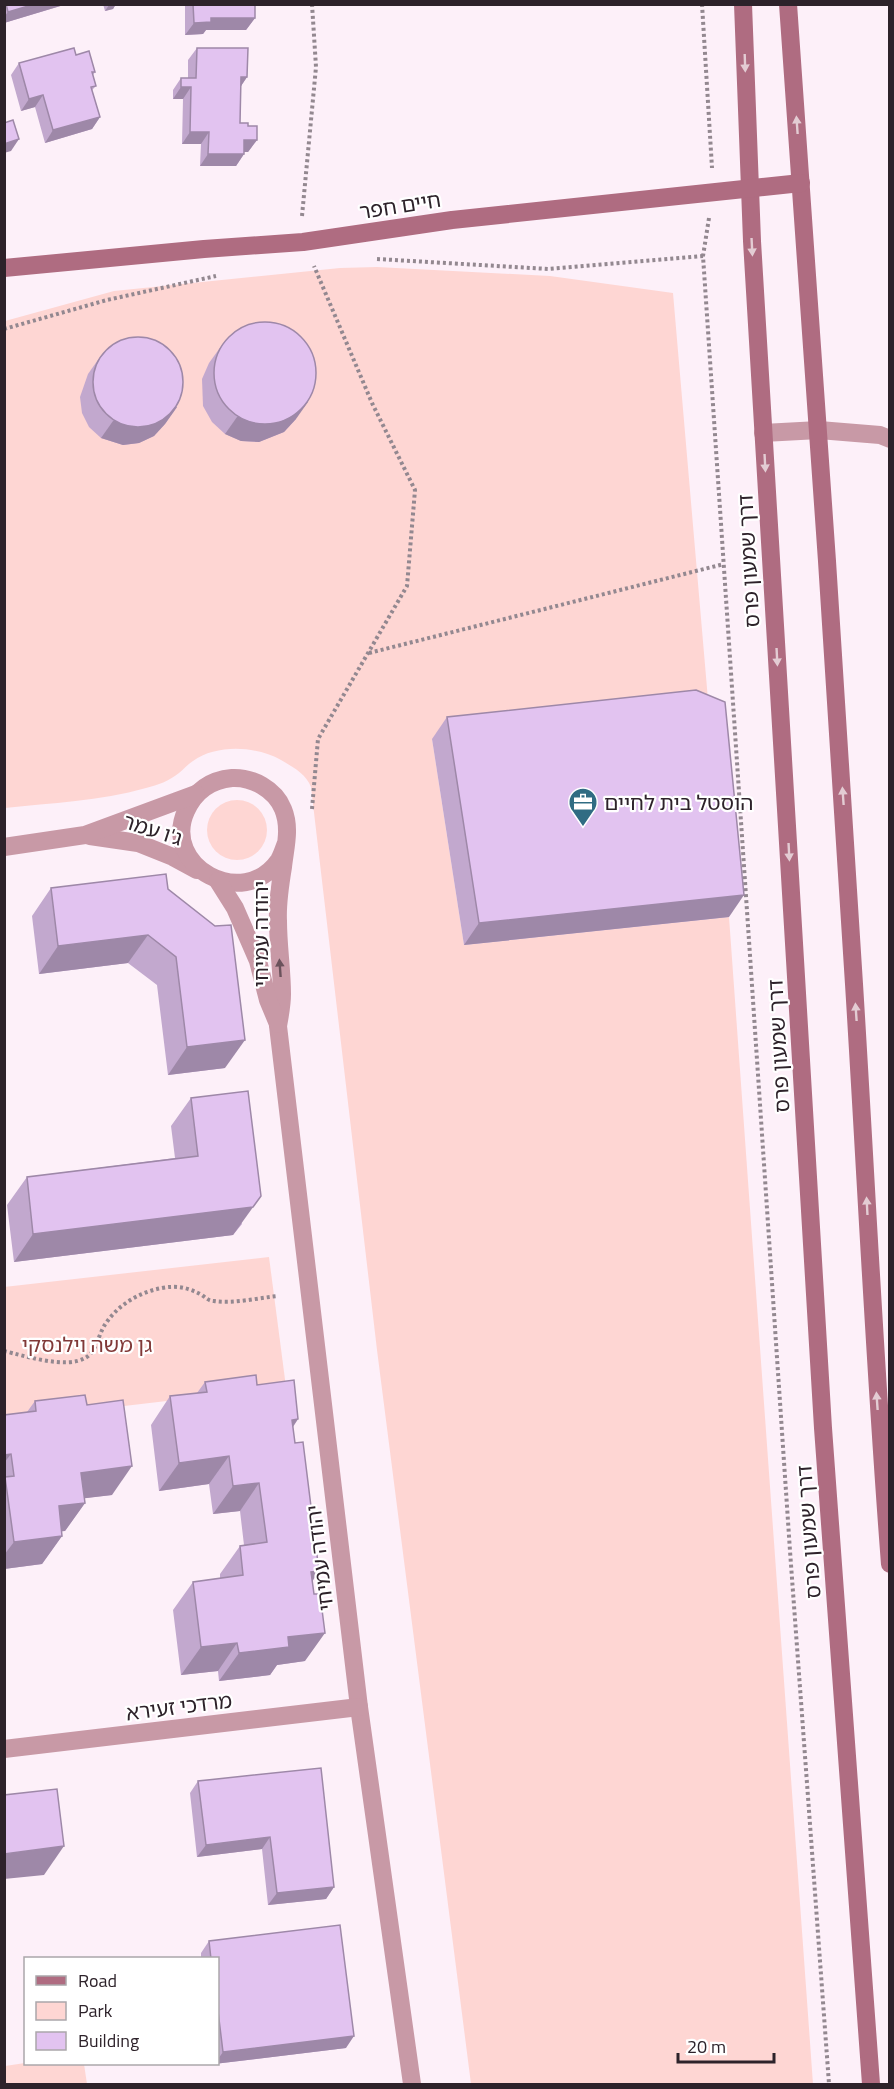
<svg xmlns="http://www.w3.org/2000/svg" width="894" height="2089" viewBox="0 0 894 2089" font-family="'Titillium Web','Noto Sans Hebrew',sans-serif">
  <rect width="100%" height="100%" fill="#fdf0f9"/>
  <!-- green -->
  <g fill="#fed6d3">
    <path d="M 377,267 L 550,276 L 673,293 L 710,723 L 432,739 L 464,945 L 729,917 L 813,2084 L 471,2084 L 377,1350 L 311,787 C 306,774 293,767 281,760 C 256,746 217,744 193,761 C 188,764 184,769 179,773 C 169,781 158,785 146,788 C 100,801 51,803 5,808 L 5,321 L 114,291 L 340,268 Z"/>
    <circle cx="237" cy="830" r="30"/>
    <polygon points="269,1257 286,1387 5,1420 4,1287"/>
    <polygon points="25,2063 84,2064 87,2084 5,2084 5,2066"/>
  </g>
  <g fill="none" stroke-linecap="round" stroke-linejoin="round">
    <!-- path -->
    <g stroke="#938890" stroke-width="4" stroke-dasharray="3 3" stroke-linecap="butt">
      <polyline points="702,4 712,168"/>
      <polyline points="302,216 316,67 312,4"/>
      <polyline points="709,218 703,256 790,1551 829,2084"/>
      <polyline points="377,259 549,269 703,256"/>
      <polyline points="4,329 107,300 216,276"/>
      <polyline points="369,653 724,564"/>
      <polyline points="312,809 318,739 407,586 415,490 372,403 314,266"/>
      <path d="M 4,1351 C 25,1356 66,1369 85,1358 C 97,1352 98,1334 106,1323 C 119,1304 140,1292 162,1288 C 177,1285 189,1288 202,1295 C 206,1298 209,1301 214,1301 C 234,1304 257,1298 278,1296"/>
    </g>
    <!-- street -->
    <g stroke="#c899a6" stroke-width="18">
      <polyline points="763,433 819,430 880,435 890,439"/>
      <polyline points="90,836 138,843 173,857 197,870"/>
      <path d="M 286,843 C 284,848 282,855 279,860 C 243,912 161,866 186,811 C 195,791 210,780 232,778 C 252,777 275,789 283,809 C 291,828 285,848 283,867 C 280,885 277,903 278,921 C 278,946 282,970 282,994 C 282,1005 280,1015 278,1026 L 359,1707 L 412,2084"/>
      <polyline points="4,847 85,835 196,794"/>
      <polyline points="218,881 235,908 258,961 268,1000 278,1024"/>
      <polyline points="4,1749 359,1707"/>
    </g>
    <!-- secondary -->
    <g stroke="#af6c81" stroke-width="18">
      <polyline points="743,4 752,241 823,1428 871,2084"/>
      <path d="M 788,4 C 812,331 834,657 854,984 C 866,1177 875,1371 890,1564"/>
      <polyline points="4,268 204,249 303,242 452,220 801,183"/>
    </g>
  </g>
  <!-- wall -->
  <g fill="#c2a8ce">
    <polygon points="4,4 67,4 4,23"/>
    <polygon points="103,4 116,4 113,9 105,11"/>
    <polygon points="185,4 255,4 255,18 246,30 206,30 203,34 185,35"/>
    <polygon points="197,48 247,77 241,86 240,123 248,126 257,140 248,152 244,152 244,154 236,166 200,166 201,144 182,144 183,99 173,99 173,90 181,78 188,78 188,60"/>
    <polygon points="76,55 95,72 93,75 96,86 92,90 100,117 92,129 45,143 35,107 21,111 11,75 19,63"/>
    <polygon points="222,345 296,419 284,432 259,442 241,441 225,434 212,422 203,406 202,379 209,363"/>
    <polygon points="100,357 177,407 165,424 154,436 139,443 123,445 101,438 89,427 82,413 80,397 88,374"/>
    <polygon points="447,717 729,917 464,945 432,739"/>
    <polygon points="51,888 168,889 225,1068 168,1075 157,985 128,963 39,974 32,916"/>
    <polygon points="191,1098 242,1224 233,1235 14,1262 7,1205 27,1177 175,1158 171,1126"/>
    <polygon points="205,1382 257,1385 298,1419 293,1427 295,1443 319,1571 312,1582 305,1661 277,1665 270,1675 219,1681 218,1671 181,1675 173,1610 193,1582 220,1578 220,1574 240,1546 244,1545 240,1511 213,1514 209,1484 159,1491 151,1425 170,1396 197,1393"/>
    <polygon points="35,1401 87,1405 112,1495 85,1498 85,1503 65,1531 62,1531 62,1536 42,1564 4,1569 4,1415 27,1412"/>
    <polygon points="198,1781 334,1887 326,1899 268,1905 262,1849 197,1857 190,1793"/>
    <polygon points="209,1941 346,2048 214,2064 218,2064 218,1959 201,1959 201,1953"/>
  </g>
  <!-- shaded-wall -->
  <g fill="#9e88a8">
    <polygon points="35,4 67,4 4,23 4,17 8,12"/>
    <polygon points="116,4 113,9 105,11 109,5"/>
    <polygon points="211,18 255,18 246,30 206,30 203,34 185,35 194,23"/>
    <polygon points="241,77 247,77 239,89"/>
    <polygon points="181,87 191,87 183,99 173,99"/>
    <polygon points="43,95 35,107 21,111 29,99"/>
    <polygon points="100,117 92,129 45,143 53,130"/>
    <polygon points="190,132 209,132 201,144 182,144"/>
    <polygon points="19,139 11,151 4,153 4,144"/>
    <polygon points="244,140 257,140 248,152 236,152"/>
    <polygon points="208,154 244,154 236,166 200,166"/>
    <polygon points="308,402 296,419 284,432 259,442 241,441 225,434 237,417"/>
    <polygon points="177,407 165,424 154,436 139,443 123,445 101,438 113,421"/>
    <polygon points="744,895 729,917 464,945 479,923"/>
    <polygon points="148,935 128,963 39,974 58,946"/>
    <polygon points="245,1040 225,1068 168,1075 187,1047"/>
    <polygon points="261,1196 233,1235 14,1262 33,1234"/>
    <polygon points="298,1419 279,1447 292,1420"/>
    <polygon points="11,1454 4,1463 4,1455"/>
    <polygon points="229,1456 209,1484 159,1491 179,1463"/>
    <polygon points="132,1466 112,1495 62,1501 81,1473"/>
    <polygon points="259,1483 240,1511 213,1514 233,1486"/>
    <polygon points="85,1503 65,1531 39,1534 59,1506"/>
    <polygon points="62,1536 42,1564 4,1569 4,1555 14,1542"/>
    <polygon points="319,1571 300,1599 311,1572"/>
    <polygon points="325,1633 305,1661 277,1665 270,1675 219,1681 239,1653 288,1637"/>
    <polygon points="237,1643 218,1671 181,1675 201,1647"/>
    <polygon points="270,1837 262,1849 197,1857 206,1845"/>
    <polygon points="64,1846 44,1875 4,1879 4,1854"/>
    <polygon points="334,1887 326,1899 268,1905 277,1893"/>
    <polygon points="354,2036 346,2048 214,2064 218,2064 218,2059 223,2052"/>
  </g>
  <!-- building -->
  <g fill="#e2c3f0" stroke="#9e88a8" stroke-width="1.5">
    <polygon points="6,4 35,4 8,12"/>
    <polygon points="193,4 255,4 255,18 211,18 211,22 194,23"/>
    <polygon points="74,48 76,55 89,51 95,72 92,72 96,86 91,87 100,117 53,130 43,95 29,99 19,63"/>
    <polygon points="197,48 248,48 247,77 241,77 240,123 248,123 248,126 257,126 257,140 244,140 244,154 208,154 209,132 190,132 191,87 181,87 181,78 196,78"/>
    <polygon points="13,120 19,139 4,144 4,123"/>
    <circle cx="265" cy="373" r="51"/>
    <circle cx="138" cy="382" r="45"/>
    <polygon points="696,690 725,702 744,895 479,923 447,717"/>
    <polygon points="166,874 168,889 215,926 231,925 245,1040 187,1047 176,957 148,935 58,946 51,888"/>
    <polygon points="248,1091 261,1196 253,1207 33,1234 27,1177 198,1156 191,1098"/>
    <polygon points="256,1375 257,1385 294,1380 298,1419 292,1420 295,1443 303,1442 319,1571 311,1572 314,1594 320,1594 325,1633 288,1637 289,1647 239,1653 237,1643 201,1647 193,1582 243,1575 240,1546 267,1542 259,1483 233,1486 229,1456 179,1463 170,1396 207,1392 205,1382"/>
    <polygon points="85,1395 87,1405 123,1400 132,1466 81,1473 85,1503 59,1506 62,1536 14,1542 5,1477 14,1476 11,1454 4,1455 4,1415 36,1411 35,1401"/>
    <polygon points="321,1768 334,1887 277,1893 270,1837 206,1845 198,1781"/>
    <polygon points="57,1789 64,1846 4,1854 4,1795"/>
    <polygon points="340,1925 354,2036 223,2052 218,2011 218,1959 211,1959 209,1941"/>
  </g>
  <!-- one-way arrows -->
  <defs><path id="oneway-solid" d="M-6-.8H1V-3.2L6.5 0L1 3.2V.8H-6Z" transform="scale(1.5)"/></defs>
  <g fill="#e3ccd3">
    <use href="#oneway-solid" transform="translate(745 63) rotate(88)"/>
    <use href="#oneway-solid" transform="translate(797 125) rotate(-94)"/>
    <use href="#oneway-solid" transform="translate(752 247) rotate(87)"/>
    <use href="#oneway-solid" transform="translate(765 463) rotate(87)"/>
    <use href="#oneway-solid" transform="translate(777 657) rotate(87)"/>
    <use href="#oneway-solid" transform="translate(843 796) rotate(-94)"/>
    <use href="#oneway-solid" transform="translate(789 852) rotate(87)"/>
    <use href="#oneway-solid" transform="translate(856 1012) rotate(-94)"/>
    <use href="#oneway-solid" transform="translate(867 1206) rotate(-93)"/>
    <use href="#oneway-solid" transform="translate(877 1401) rotate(-94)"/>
  </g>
  <use fill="#6b525c" href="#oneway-solid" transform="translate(280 968) rotate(-94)"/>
  <!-- icons -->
  <defs>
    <g id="office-pin" transform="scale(1.5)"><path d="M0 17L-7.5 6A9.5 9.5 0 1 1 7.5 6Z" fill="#306c83" stroke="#fff"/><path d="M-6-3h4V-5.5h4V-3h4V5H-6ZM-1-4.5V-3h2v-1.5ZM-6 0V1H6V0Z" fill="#fff"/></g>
  </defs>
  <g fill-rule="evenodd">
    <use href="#office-pin" x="583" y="802"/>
  </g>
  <g text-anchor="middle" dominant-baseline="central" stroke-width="4.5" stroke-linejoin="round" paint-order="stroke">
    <!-- street labels -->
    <g font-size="21" fill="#2d222a" stroke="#fff">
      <text transform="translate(400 205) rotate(-9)">חיים חפר</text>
      <text transform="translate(748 561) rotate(-93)">דרך שמעון פרס</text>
      <text transform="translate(153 829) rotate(18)">ג'ו עמר</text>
      <text transform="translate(260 934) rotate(-90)">יהודה עמיחי</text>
      <text transform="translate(778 1046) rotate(-93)">דרך שמעון פרס</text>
      <text transform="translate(808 1532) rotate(-94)">דרך שמעון פרס</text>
      <text transform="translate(319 1558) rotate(-97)">יהודה עמיחי</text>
      <text transform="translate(179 1706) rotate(-7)">מרדכי זעירא</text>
    </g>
    <!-- poi labels -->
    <g font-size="21" fill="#2d222a" stroke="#fff" text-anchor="start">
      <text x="604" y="802">הוסטל בית לחיים</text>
    </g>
    <!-- park labels -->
    <g font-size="21" fill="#813938" stroke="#fff">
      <text x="87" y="1344">גן משה וילנסקי</text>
    </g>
  </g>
  <!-- border -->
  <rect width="894" height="2089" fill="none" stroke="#2d222a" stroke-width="12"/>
  <!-- legend -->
  <rect x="24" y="1957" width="195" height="108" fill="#ffffff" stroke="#aba7aa" stroke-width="1.5"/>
  <rect x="36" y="1976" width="30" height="9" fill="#af6c81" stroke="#aba7aa" stroke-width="1.5"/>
  <text x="78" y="1987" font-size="18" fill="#2d222a">Road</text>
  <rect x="36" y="2002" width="30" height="18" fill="#fed6d3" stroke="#aba7aa" stroke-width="1.5"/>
  <text x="78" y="2017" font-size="18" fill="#2d222a">Park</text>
  <rect x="36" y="2032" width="30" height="18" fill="#e2c3f0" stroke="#aba7aa" stroke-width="1.5"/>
  <text x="78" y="2047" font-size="18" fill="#2d222a">Building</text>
  <!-- scale -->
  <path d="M678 2053v9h96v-9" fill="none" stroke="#2d222a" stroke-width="3"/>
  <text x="687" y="2053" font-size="18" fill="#2d222a" stroke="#ffffff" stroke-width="4.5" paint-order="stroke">20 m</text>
</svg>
